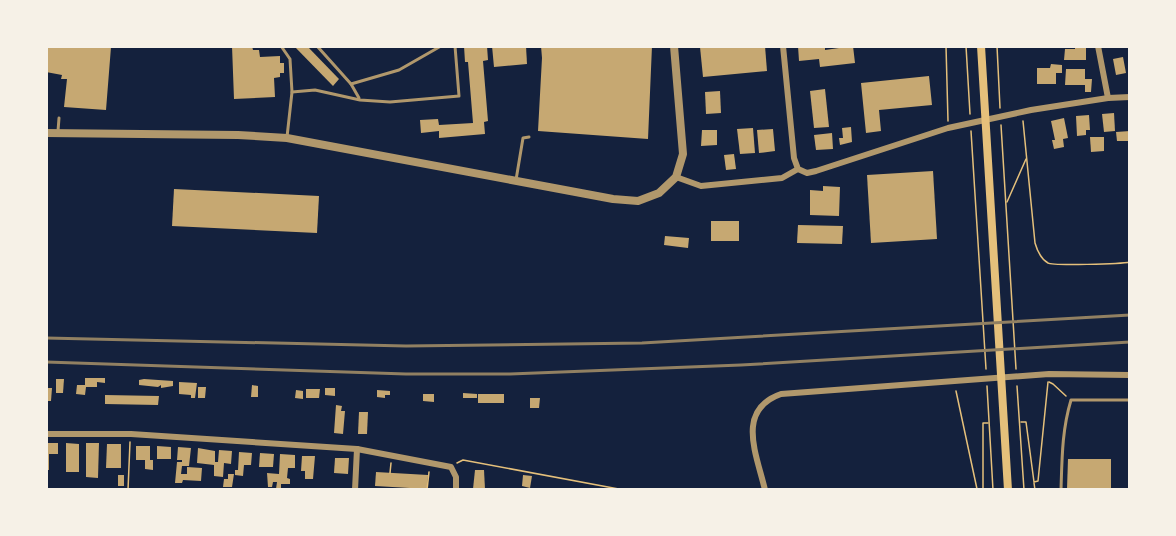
<svg xmlns="http://www.w3.org/2000/svg" width="1176" height="536" viewBox="0 0 1176 536" font-family="Raleway,sans-serif">
  <rect width="100%" height="100%" fill="#14213d"/>
  <!-- building -->
  <g fill="#c6a872">
    <polygon points="46,46 111,47 106,110 64,107 67,79 61,79 62,75 46,72"/>
    <polygon points="232,46 252,46 253,50 259,50 260,57 280,56 280,63 284,63 284,73 280,73 280,77 274,78 275,97 234,99"/>
    <polygon points="294,46 307,46 339,79 333,86"/>
    <polygon points="464,46 487,46 488,60 483,61 488,121 484,122 485,134 439,138 439,131 421,133 420,120 438,119 439,125 473,123 468,62 465,62"/>
    <polygon points="492,46 526,46 527,64 494,67"/>
    <polygon points="541,46 652,46 648,139 538,131 542,58"/>
    <polygon points="703,46 765,46 767,71 703,77 700,47"/>
    <polygon points="798,46 825,46 825,50 853,46 855,63 820,67 819,59 799,61"/>
    <polygon points="1075,46 1086,46 1086,60 1064,60 1065,49 1075,49"/>
    <polygon points="1123,57 1126,73 1116,75 1113,59"/>
    <polygon points="1051,64 1062,65 1062,73 1056,73 1056,84 1037,84 1037,68 1050,68"/>
    <polygon points="1066,69 1085,69 1085,79 1092,79 1091,92 1085,92 1085,85 1065,85"/>
    <polygon points="929,76 932,105 879,110 881,131 866,133 861,83"/>
    <polygon points="825,89 829,127 814,128 810,91"/>
    <polygon points="720,91 721,113 706,114 705,92"/>
    <polygon points="1114,113 1115,131 1104,132 1102,114"/>
    <polygon points="1089,115 1090,130 1086,130 1086,135 1077,136 1076,116"/>
    <polygon points="1064,118 1068,138 1063,139 1064,147 1054,149 1052,140 1055,140 1051,121"/>
    <polygon points="851,127 852,142 840,145 839,138 843,138 842,128"/>
    <polygon points="753,128 755,153 740,154 737,129"/>
    <polygon points="773,129 775,151 759,153 757,130"/>
    <polygon points="702,130 717,130 717,145 701,146"/>
    <polygon points="1130,131 1128,141 1117,141 1116,132"/>
    <polygon points="832,133 833,149 816,150 814,135"/>
    <polygon points="1090,137 1104,137 1104,151 1091,152"/>
    <polygon points="734,154 736,169 726,170 724,155"/>
    <polygon points="933,171 937,239 871,243 867,175"/>
    <polygon points="823,186 840,187 839,216 810,215 810,190 823,191"/>
    <polygon points="174,189 319,196 317,233 172,226"/>
    <rect x="711" y="221" width="28" height="20"/>
    <polygon points="798,225 843,226 842,244 797,243"/>
    <polygon points="665,236 689,238 688,248 664,245"/>
    <polygon points="85,378 105,378 105,383 97,382 97,387 86,387 85,395 76,394 77,385 85,385"/>
    <polygon points="56,379 64,379 63,393 56,393"/>
    <polygon points="144,379 173,381 173,386 161,388 161,385 158,387 139,385 139,380"/>
    <polygon points="179,382 197,383 195,398 191,398 191,395 179,394"/>
    <polygon points="252,385 258,386 258,397 251,397"/>
    <polygon points="198,387 206,387 205,398 198,398"/>
    <polygon points="46,388 52,388 51,401 46,401"/>
    <polygon points="325,388 335,388 335,396 325,395"/>
    <polygon points="306,389 320,389 319,398 306,398"/>
    <polygon points="296,390 303,391 303,399 295,398"/>
    <polygon points="377,390 390,391 390,395 385,395 385,398 377,397"/>
    <polygon points="463,393 477,394 477,398 463,398"/>
    <polygon points="423,394 434,394 434,402 423,401"/>
    <rect x="478" y="394" width="26" height="9"/>
    <polygon points="105,395 159,396 158,405 105,404"/>
    <polygon points="530,398 540,398 539,408 530,408"/>
    <polygon points="336,405 342,406 341,411 345,411 343,434 334,433"/>
    <polygon points="359,412 368,412 367,434 358,434"/>
    <polygon points="46,443 58,443 58,454 49,454 49,470 46,470"/>
    <polygon points="66,443 79,444 79,472 66,472"/>
    <polygon points="86,443 99,443 98,478 86,477"/>
    <polygon points="107,444 121,444 121,468 106,468"/>
    <polygon points="136,446 150,446 150,460 153,460 153,470 145,469 145,460 136,460"/>
    <polygon points="157,446 171,447 171,459 157,459"/>
    <polygon points="178,447 191,448 189,466 182,466 181,474 187,474 187,467 202,468 201,481 183,480 182,483 175,483 177,462 182,462 182,460 177,460"/>
    <polygon points="198,448 215,451 215,462 218,462 219,450 232,451 231,464 224,463 223,477 214,476 214,465 197,463"/>
    <polygon points="239,452 252,453 251,465 244,465 243,476 235,475 235,470 238,470"/>
    <polygon points="260,453 274,454 273,467 259,467"/>
    <polygon points="280,454 295,455 295,468 288,468 287,478 290,479 290,484 281,484 281,489 276,489 277,482 273,482 272,487 268,487 267,473 279,474"/>
    <polygon points="302,456 315,456 313,479 305,479 305,471 301,471"/>
    <polygon points="335,458 349,458 348,474 334,473"/>
    <polygon points="1068,459 1111,459 1111,489 1067,489"/>
    <polygon points="475,470 484,470 485,489 473,489"/>
    <polygon points="376,472 428,475 427,489 375,486"/>
    <polygon points="228,474 234,474 232,487 223,487 224,479 228,479"/>
    <rect x="118" y="475" width="6" height="11"/>
    <polygon points="523,475 532,476 530,488 522,486"/>
  </g>
  <g fill="none" stroke-linecap="round" stroke-linejoin="round">
    <!-- path -->
    <g stroke="#e5c07b" stroke-width="1.5">
      <polyline points="946,46 948,121"/>
      <polyline points="966,46 970,114"/>
      <polyline points="997,46 1000,108"/>
      <path d="M 1023,121 L 1035,243 C 1037,250 1041,259 1048,263 C 1052,266 1121,264 1130,262"/>
      <polyline points="1001,125 1016,369"/>
      <polyline points="971,131 986,369"/>
      <polyline points="1007,202 1026,159"/>
      <polyline points="1049,382 1053,384 1066,396"/>
      <polyline points="987,386 993,490"/>
      <polyline points="1017,386 1024,490"/>
      <polyline points="956,391 977,489 983,489 983,423 988,423"/>
      <polyline points="1021,422 1026,422 1034,482 1038,481 1048,382"/>
      <polyline points="457,463 463,460 624,490"/>
      <polyline points="390,473 391,463"/>
      <polyline points="1034,483 1035,490"/>
      <polyline points="128,490 130,442"/>
      <polyline points="427,490 429,472"/>
    </g>
    <!-- service -->
    <g stroke="#b1986c" stroke-width="3">
      <polyline points="281,46 290,59 292,92 287,137"/>
      <polyline points="317,46 351,84 359,98"/>
      <polyline points="351,84 399,70 441,46"/>
      <polyline points="292,92 315,90 360,100 390,102 459,96 455,46"/>
      <polyline points="58,131 59,118"/>
      <polyline points="516,180 523,138 529,137"/>
      <path d="M 1061,490 C 1062,458 1062,430 1071,400 L 1130,400"/>
    </g>
    <!-- minor -->
    <g stroke="#b1986c" stroke-width="6">
      <polyline points="783,46 794,158 798,169 807,173 816,171 948,128 1031,110 1108,98 1130,97"/>
      <polyline points="1098,46 1108,98"/>
      <polyline points="676,177 701,186 782,178 798,169"/>
      <polyline points="46,434 131,434 357,449 451,467 456,477 456,490"/>
      <polyline points="355,490 357,449"/>
      <path d="M 765,490 C 757,455 735,410 781,394 L 1049,374 L 1130,375"/>
    </g>
    <!-- tertiary -->
    <polyline stroke="#b1986c" stroke-width="8" points="46,133 238,135 287,138 613,199 638,201 659,193 676,177 683,154 674,46"/>
    <!-- secondary -->
    <polyline stroke="#e5c07b" stroke-width="8" points="981,46 1008,490"/>
    <!-- rail -->
    <g stroke="#918062" stroke-width="3">
      <polyline points="46,338 406,346 642,343 1130,315"/>
      <polyline points="46,362 406,374 510,374 741,365 1130,342"/>
    </g>
  </g>
  <!-- border -->
  <rect width="1176" height="536" fill="none" stroke="#f6f1e7" stroke-width="96"/>
</svg>
